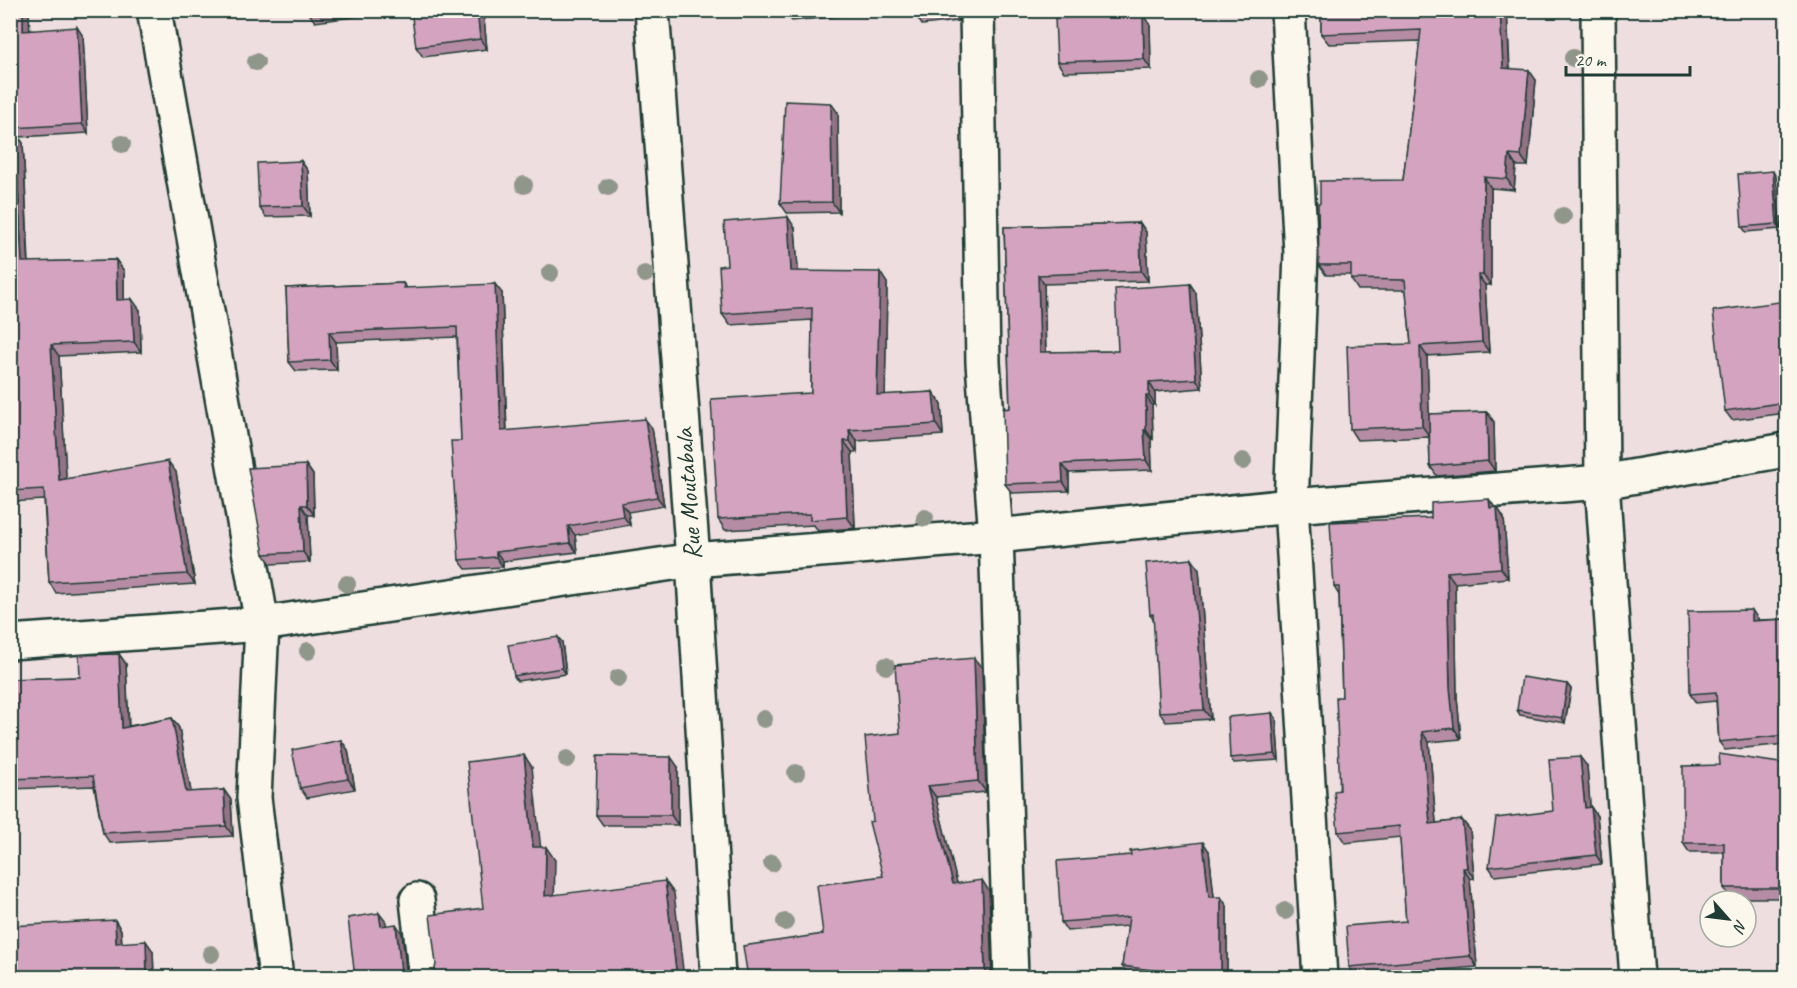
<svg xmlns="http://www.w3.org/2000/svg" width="1797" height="988" viewBox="0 0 1797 988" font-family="Caveat,sans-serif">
  <rect width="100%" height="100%" fill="#efdedf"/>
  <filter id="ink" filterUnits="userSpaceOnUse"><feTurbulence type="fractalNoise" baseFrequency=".0167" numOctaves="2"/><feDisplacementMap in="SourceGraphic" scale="12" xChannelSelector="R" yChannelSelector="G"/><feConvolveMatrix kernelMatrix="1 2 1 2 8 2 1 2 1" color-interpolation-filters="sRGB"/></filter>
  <g filter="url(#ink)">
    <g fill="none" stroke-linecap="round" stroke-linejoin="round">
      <!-- minor casing -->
      <g stroke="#1f3d34" stroke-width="38">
        <g id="minor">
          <polyline points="154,10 262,624 254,798 276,978"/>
          <polyline points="652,10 693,560 718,978"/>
          <polyline points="977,10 983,363 996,536 1011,978"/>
          <polyline points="1288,10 1301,254 1291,506 1320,978"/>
          <polyline points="1598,10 1602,482 1637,978"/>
          <polyline points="10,642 262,624 693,560 996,536 1291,506 1602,482 1786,450"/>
          <polyline points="417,900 426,978"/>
        </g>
      </g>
      <!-- minor -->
      <use href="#minor" stroke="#fbf7ec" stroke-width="33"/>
    </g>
    <!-- trees -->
    <g fill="#8f968a">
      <circle cx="1573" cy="58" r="9"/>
      <circle cx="256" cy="62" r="9"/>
      <circle cx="1259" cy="79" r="9"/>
      <circle cx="122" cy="144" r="9"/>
      <circle cx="524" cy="185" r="9"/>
      <circle cx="608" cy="187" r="9"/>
      <circle cx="1563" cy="216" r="9"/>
      <circle cx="550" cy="273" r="9"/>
      <circle cx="645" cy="274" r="9"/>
      <circle cx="1243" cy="461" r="9"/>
      <circle cx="925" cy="518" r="9"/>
      <circle cx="347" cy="584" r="9"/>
      <circle cx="308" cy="651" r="9"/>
      <circle cx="886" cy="666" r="9"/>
      <circle cx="618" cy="678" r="9"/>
      <circle cx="764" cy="719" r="9"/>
      <circle cx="567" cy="759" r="9"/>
      <circle cx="796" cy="773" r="9"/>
      <circle cx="772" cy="863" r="9"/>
      <circle cx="1285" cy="911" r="9"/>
      <circle cx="785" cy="922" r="9"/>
      <circle cx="211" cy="954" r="9"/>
    </g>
    <!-- wall -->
    <g fill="#b68ca5" stroke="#1f3d34" stroke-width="1.5">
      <polygon points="10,10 29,10 29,30 83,36 88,133 19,137 23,143 29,262 116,260 124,271 124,299 140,310 141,352 59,356 66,479 176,472 195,584 56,593 49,582 44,500 10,502 10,133 15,133 12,128"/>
      <polygon points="308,10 407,10 315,22 308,12"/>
      <polygon points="483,10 487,49 423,57 416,47"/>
      <polygon points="786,10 852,10 852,15 792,21 786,14"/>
      <polygon points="916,10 958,10 958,21 922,25 917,17"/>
      <polygon points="1321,10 1507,10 1510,68 1536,80 1528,166 1516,166 1514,190 1491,188 1491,285 1485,285 1489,352 1427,356 1429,414 1487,412 1494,422 1495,471 1437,476 1430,466 1429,437 1357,440 1350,429 1411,344 1406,290 1358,290 1351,279 1351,275 1326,275 1319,265 1403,180 1420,41 1329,44 1321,34"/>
      <polygon points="1143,15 1150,25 1151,69 1064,72 1057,62"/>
      <polygon points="838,113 839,212 787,213 780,203"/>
      <polygon points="301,161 308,171 310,216 266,217 259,207"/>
      <polygon points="1776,177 1780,229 1746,232 1742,227"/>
      <polygon points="1140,223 1146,232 1148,281 1044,284 1046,352 1118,351 1190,284 1196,293 1202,388 1155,392 1155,405 1152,405 1153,439 1151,439 1152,470 1069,473 1069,491 1012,493 1005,484 1010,408 1004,227"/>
      <polygon points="795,228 798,271 887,283 885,395 933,392 941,403 943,435 857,441 857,452 852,452 855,528 818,531 814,525 725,530 718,519 811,393 812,320 730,325 722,314 727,265"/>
      <polygon points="403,283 407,288 502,293 507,431 652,428 664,506 628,512 630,525 575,535 577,552 503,561 503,567 466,569 459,560 461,441 457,337 336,342 337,370 296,371 289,362 286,288"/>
      <polygon points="1786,301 1786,413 1732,420 1725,411"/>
      <polygon points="306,465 313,475 314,515 308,515 310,562 271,564 264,554"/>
      <polygon points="1497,507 1504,518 1508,578 1455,583 1457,698 1461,739 1429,742 1436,823 1462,820 1470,830 1474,878 1470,879 1477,967 1356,977 1349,967 1406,921 1400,837 1345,843 1338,832 1342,697 1339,595 1334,587 1431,518"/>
      <polygon points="1199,569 1211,719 1166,722 1159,712 1154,620 1150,615"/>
      <polygon points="1758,619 1758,620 1786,619 1786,744 1725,750 1719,742 1716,701 1696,703 1690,694"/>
      <polygon points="562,642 566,674 517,681 514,676"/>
      <polygon points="119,654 126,664 129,726 172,718 179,728 191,792 224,790 231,800 233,836 110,843 103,833 94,786 10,789 10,679 80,677"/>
      <polygon points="982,668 986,792 936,797 957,884 989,891 823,934 883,876 873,821 900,733"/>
      <polygon points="1567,684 1571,689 1565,723 1520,715 1517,710"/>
      <polygon points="1272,713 1276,718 1279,760 1234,763 1230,758"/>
      <polygon points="341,740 348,750 355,789 307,798 300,788"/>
      <polygon points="1786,764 1786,898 1731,898 1724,888 1724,852 1689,852 1683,843"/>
      <polygon points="1587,766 1590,807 1597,816 1602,864 1495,876 1489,867 1553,811"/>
      <polygon points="678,767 678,825 603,825 596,815"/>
      <polygon points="1209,851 1214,897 1227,906 1227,978 1147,978 1128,975 1122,966 1128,926 1067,931 1061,922"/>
      <polygon points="121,930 122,943 153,951 154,978 10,978"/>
    </g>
    <!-- shaded-wall -->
    <g fill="#947286" stroke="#1f3d34" stroke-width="1.5">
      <polygon points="23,10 29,10 30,40 23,31"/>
      <polygon points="477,10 483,10 487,49 480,39"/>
      <polygon points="953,10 958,10 958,21 953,14"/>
      <polygon points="1500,10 1507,10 1510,78 1503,68"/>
      <polygon points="1143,15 1150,25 1151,69 1144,59"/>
      <polygon points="77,27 83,36 88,133 82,124"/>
      <polygon points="1529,70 1536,80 1528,166 1521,156"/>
      <polygon points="831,103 838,113 839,212 832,202"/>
      <polygon points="15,133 23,143 29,273 22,262"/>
      <polygon points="1509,155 1516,166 1514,190 1507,179"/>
      <polygon points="301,161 308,171 310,216 303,206"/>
      <polygon points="1773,171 1776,177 1780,229 1777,224"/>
      <polygon points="1484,177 1491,188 1491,285 1483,275"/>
      <polygon points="788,217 795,228 799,282 791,271"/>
      <polygon points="1140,223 1146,232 1148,281 1141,271"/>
      <polygon points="116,260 124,271 124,310 117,300"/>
      <polygon points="880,272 887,283 885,406 877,395"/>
      <polygon points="1038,275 1044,284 1046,361 1040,352"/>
      <polygon points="1478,275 1485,285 1489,352 1482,342"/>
      <polygon points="495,284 502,293 507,441 501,431"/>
      <polygon points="1190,284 1196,293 1202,388 1196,379"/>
      <polygon points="132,299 140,310 141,352 134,342"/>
      <polygon points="329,332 336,342 337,370 330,360"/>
      <polygon points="51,345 59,356 67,491 59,480"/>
      <polygon points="1420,346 1427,356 1430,437 1422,426"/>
      <polygon points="1149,382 1155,392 1155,405 1149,396"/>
      <polygon points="933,392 941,403 943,435 936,424"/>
      <polygon points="1146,396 1152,405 1153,439 1146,430"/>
      <polygon points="1487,412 1494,422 1495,471 1488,461"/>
      <polygon points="645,419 652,428 664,506 657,497"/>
      <polygon points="849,430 857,441 857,452 850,441"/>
      <polygon points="1144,430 1151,439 1152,470 1146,460"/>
      <polygon points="844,441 852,452 855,528 847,517"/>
      <polygon points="168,461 176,472 195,584 187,574"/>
      <polygon points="1062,464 1069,473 1069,491 1063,482"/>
      <polygon points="306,465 313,475 314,515 307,505"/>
      <polygon points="1489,499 1496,509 1490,508"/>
      <polygon points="621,503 628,512 630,525 623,516"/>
      <polygon points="301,505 308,515 310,562 303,552"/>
      <polygon points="1497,507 1504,518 1508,578 1501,568"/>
      <polygon points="568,526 575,535 577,552 570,543"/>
      <polygon points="496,552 503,561 503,567 496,557"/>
      <polygon points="1192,559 1199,569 1211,719 1204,710"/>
      <polygon points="1447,572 1455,583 1457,698 1461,739 1454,728 1450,688"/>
      <polygon points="1752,610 1758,619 1758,629 1752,621"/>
      <polygon points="558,637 562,642 566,674 562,668"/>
      <polygon points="119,654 126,664 129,738 122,728"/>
      <polygon points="974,658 982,668 986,792 978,781"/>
      <polygon points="1567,684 1571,689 1565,723 1562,718"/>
      <polygon points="1272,713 1276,718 1279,760 1275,754"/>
      <polygon points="172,718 179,728 193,802 186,792"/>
      <polygon points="1422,732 1429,742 1437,834 1430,824"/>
      <polygon points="341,740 348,750 355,789 348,779"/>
      <polygon points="524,755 532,767 542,860 533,847"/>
      <polygon points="671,757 678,767 678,825 671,815"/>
      <polygon points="1580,757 1587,766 1591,817 1585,808"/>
      <polygon points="928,786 936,797 960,895 953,884"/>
      <polygon points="224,790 231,800 233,836 226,826"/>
      <polygon points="1591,807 1597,816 1602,864 1596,855"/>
      <polygon points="1462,820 1470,830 1474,878 1467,868"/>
      <polygon points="1203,842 1209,851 1215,906 1209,897"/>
      <polygon points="546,847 555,860 554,908 545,896"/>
      <polygon points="1463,868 1470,879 1477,967 1470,956"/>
      <polygon points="982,880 989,891 992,978 988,978 985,969"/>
      <polygon points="665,881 674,893 684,978 677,978"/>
      <polygon points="1221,897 1227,906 1227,978 1224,978 1221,972"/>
      <polygon points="379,913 386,922 387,935 381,926"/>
      <polygon points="115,920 121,930 122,952 116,943"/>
      <polygon points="396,924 402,933 407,978 404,978 401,972"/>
      <polygon points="146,941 153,951 154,978 147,978"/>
    </g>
    <!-- building -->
    <g fill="#d4a3c0" stroke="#1f3d34" stroke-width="1.5">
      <polygon points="10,10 23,10 23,31 77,27 82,124 12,128 10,98"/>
      <polygon points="308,10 323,10 308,12"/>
      <polygon points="411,10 477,10 480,39 416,47"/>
      <polygon points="786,10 819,10 786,14"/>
      <polygon points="916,10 953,10 953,14 917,17"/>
      <polygon points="1321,10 1500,10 1503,68 1529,70 1521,156 1509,155 1507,179 1484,177 1483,275 1478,275 1482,342 1420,346 1422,426 1350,429 1347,346 1411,344 1405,280 1351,279 1351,265 1319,265 1318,203 1320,203 1320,181 1403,180 1421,30 1321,34"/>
      <polygon points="1143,15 1144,59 1057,62 1055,18"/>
      <polygon points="785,101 831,103 832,202 780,203"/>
      <polygon points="10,133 15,133 22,262 116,260 117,300 132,299 134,342 51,345 59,480 168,461 187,574 49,582 44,489 10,491"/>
      <polygon points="301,161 303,206 259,207 257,163"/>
      <polygon points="1773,171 1777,224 1742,227 1738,174"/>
      <polygon points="788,217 791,271 880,272 877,395 933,392 936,424 849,430 850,441 844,441 847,517 810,520 810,514 718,519 711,399 811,393 812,308 722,314 719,266 727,265 724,222"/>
      <polygon points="1781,217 1786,217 1786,287"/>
      <polygon points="1140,223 1141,271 1038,275 1040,352 1118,351 1115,289 1190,284 1196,379 1149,382 1149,396 1146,396 1146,430 1144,430 1146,460 1062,464 1063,482 1005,484 1003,409 1010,408 1004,227"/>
      <polygon points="403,283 404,288 495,284 501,431 645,419 657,497 621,503 623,516 568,526 570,543 496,552 496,557 459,560 451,441 461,441 457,327 329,332 330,360 289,362 286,288"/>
      <polygon points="1786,301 1786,402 1725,411 1713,311"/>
      <polygon points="1487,412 1488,461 1430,466 1429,414"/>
      <polygon points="306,465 307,505 301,505 303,552 264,554 248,468"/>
      <polygon points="1489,499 1490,508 1497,507 1501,568 1447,572 1450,688 1454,728 1422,732 1430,824 1462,820 1467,868 1463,868 1470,956 1349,967 1346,926 1406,921 1399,826 1338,832 1334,791 1340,790 1336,697 1342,697 1339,587 1334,587 1330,522 1431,518 1431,503"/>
      <polygon points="1192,559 1204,710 1159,712 1153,614 1150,615 1146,563"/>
      <polygon points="1752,610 1752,621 1786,619 1786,735 1719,742 1716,692 1690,694 1688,611"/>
      <polygon points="558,637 562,668 514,676 508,645"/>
      <polygon points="119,654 122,728 172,718 186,792 224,790 226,826 103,833 93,776 10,779 10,679 80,677 79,655"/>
      <polygon points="974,658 978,781 928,786 953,884 982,880 985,969 988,978 748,978 743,946 823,934 817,885 883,876 869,822 873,821 865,737 900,733 895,665"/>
      <polygon points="1522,677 1567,684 1562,718 1517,710"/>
      <polygon points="1272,713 1275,754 1230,758 1228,717"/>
      <polygon points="341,740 348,779 300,788 292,750"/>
      <polygon points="1719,754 1786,764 1786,888 1724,888 1724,843 1683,843 1683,766 1720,765"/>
      <polygon points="524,755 533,847 546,847 545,896 665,881 677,978 463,978 463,977 430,978 434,974 436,964 430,915 483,908 467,762"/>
      <polygon points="597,756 671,757 671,815 596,815"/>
      <polygon points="1580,757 1585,808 1591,807 1596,855 1489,867 1496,818 1553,811 1549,759"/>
      <polygon points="1203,842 1209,897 1221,897 1221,972 1167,972 1122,966 1129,917 1061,922 1057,861 1131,855 1130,851"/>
      <polygon points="379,913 381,926 396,924 401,972 404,978 355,978 348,918"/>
      <polygon points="115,920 116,943 146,941 147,978 61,978 61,976 10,978 10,926"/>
    </g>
  </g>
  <g text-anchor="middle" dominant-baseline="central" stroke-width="5" stroke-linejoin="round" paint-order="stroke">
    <!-- street labels -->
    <g font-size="26" fill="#1f3d34" stroke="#fbf7ec">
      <text transform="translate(688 494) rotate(-94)">Rue Moutabala</text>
    </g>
  </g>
  <!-- margin -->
  <rect width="1797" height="988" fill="none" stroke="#fbf7ec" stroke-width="36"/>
  <rect x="18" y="18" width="1761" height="952" fill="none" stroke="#1f3d34" stroke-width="2" filter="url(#ink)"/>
  <!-- north arrow -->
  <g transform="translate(1728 919) rotate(118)"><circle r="28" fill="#fbf7ec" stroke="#a3ada2" stroke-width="1.5"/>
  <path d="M0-4.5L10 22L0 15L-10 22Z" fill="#1f3d34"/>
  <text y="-9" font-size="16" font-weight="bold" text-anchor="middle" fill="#1f3d34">N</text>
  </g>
  <!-- scale -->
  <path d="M1566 66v9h124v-9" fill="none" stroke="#1f3d34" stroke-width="3"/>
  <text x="1575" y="66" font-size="18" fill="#1f3d34" stroke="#fbf7ec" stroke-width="4.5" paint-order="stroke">20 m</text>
</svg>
